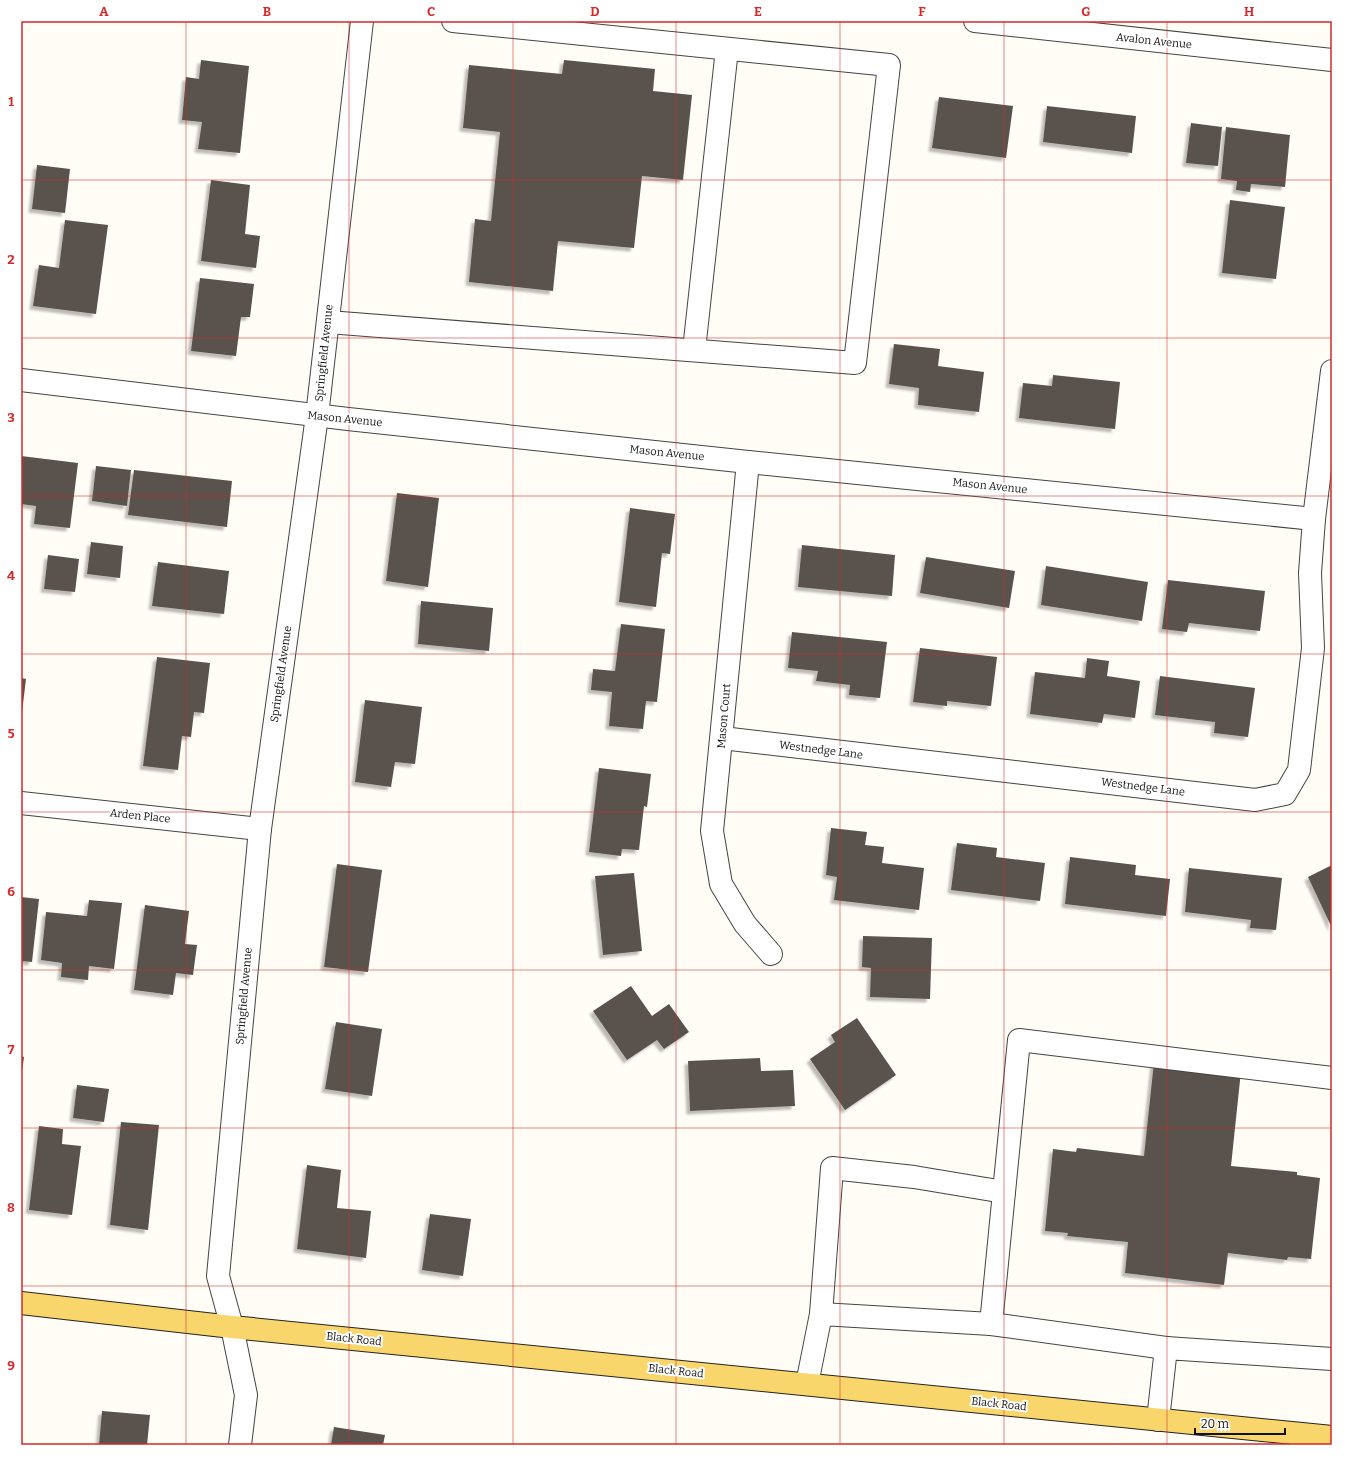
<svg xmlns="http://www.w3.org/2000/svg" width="1353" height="1466" viewBox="0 0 1353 1466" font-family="Bitter,serif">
  <defs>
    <filter id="shadow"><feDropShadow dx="-3.5" dy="3.5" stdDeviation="1" flood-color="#0004"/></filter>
  </defs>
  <rect width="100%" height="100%" fill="#fffdf5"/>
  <!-- building -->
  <g fill="#5a524d" filter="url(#shadow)">
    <polygon points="201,60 249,66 240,153 198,149 202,122 182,120 186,77 199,79"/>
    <polygon points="564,60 655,69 653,91 692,95 683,180 642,176 634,248 558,241 553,291 469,282 475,219 491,221 500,132 463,128 469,65 562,74"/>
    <polygon points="939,97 1013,106 1006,158 932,148"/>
    <polygon points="1047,106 1136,116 1132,153 1043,142"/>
    <polygon points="1191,123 1222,127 1218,166 1186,163"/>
    <polygon points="1226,127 1290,135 1285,187 1251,184 1250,192 1236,190 1237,181 1221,179"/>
    <polygon points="37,165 70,169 65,213 32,209"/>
    <polygon points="211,180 250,185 245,234 260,236 256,268 201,261"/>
    <polygon points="1230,200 1285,207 1276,279 1222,273"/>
    <polygon points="65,220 108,225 96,314 33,306 39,265 59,268"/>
    <polygon points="200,278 254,284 250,317 241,317 236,356 191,351"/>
    <polygon points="894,344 940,349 938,366 984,372 979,412 918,405 919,388 889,384"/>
    <polygon points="1053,375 1120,382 1115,429 1019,418 1023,383 1052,386"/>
    <polygon points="21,456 78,463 70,528 34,524 36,506 21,504"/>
    <polygon points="96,466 131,470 127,506 92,501"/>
    <polygon points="134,470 232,481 227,527 128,515"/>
    <polygon points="397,493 439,498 428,587 386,581"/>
    <polygon points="630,508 675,514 670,554 662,553 656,607 619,602"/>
    <polygon points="91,542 123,546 120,578 87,574"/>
    <polygon points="802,545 895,555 892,596 798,587"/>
    <polygon points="48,555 79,559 75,592 44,589"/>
    <polygon points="926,557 1015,571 1009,608 920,593"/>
    <polygon points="158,562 229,571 224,614 152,606"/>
    <polygon points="1046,566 1148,582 1142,621 1041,605"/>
    <polygon points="1168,580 1265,591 1260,631 1189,623 1187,632 1162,629"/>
    <polygon points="421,601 493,608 489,651 418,644"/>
    <polygon points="621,624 665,629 657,702 646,701 643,729 609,726 612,692 591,690 593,669 615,671"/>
    <polygon points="792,632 887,642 880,698 849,695 850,685 816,681 818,671 788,668"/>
    <polygon points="920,648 997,657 991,706 947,701 947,706 913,702"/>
    <polygon points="157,657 210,663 204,713 194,712 191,737 182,736 178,770 143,766"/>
    <polygon points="1087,658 1109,661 1107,676 1140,681 1135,718 1104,714 1102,723 1030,714 1035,672 1085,678"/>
    <polygon points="1160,676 1255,688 1248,737 1214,733 1215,722 1155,715"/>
    <polygon points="21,678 26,679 22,712 21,712"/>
    <polygon points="365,700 422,707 415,764 395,762 391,787 355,782"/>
    <polygon points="599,768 651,774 647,807 644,806 639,850 622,849 621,856 589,852"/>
    <polygon points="831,828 867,832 865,845 884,847 882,863 924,868 919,910 834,900 837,877 826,875"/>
    <polygon points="957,843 997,848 996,857 1045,863 1040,901 951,890"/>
    <polygon points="1070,857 1136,865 1135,875 1170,879 1166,916 1065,904"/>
    <polygon points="337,864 382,870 368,972 324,967"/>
    <polygon points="1332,865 1332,928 1308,877"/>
    <polygon points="1189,868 1282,878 1276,930 1250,928 1251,920 1185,912"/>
    <polygon points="634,873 642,951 603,955 595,876"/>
    <polygon points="21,897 39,899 32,962 21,961"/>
    <polygon points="89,900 122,903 114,969 89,966 88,980 61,977 62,963 41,960 46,912 87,916"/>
    <polygon points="145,905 189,911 185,944 197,945 193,975 176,973 173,995 134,990"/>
    <polygon points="863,936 932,938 930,999 870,997 871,968 862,967"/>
    <polygon points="631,986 652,1016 669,1004 689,1032 664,1049 657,1040 627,1060 593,1011"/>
    <polygon points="857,1018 896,1075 845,1110 810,1059 835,1042 831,1035"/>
    <polygon points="336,1022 382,1029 372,1096 325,1089"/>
    <polygon points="21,1056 24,1057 22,1071 21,1071"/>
    <polygon points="760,1058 761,1071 793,1070 795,1106 690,1111 688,1061"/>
    <polygon points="1154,1062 1241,1071 1231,1166 1297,1172 1297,1175 1320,1178 1311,1259 1288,1257 1287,1260 1228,1253 1224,1285 1125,1273 1128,1242 1067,1236 1068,1233 1045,1231 1053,1149 1076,1152 1077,1148 1144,1156"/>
    <polygon points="77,1085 109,1089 104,1122 73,1118"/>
    <polygon points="121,1122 159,1125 148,1230 110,1225"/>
    <polygon points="39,1126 63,1129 62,1144 81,1146 72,1215 29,1210"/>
    <polygon points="307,1165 341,1170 337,1208 371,1211 366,1258 297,1249"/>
    <polygon points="430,1214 471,1219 463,1276 422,1270"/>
    <polygon points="102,1411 150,1415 147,1445 99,1445"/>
    <polygon points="334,1427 385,1435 383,1445 331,1445"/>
  </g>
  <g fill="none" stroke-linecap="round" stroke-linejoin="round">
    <!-- minor casing -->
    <g stroke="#444" stroke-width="24">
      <g id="minor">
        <polyline points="975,21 1332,60"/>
        <polyline points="328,322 855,363 889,65 453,21"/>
        <polyline points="694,350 727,49"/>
        <polyline points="21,380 348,419 748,462 1314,519"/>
        <polyline points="748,462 712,831 721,884 745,924 771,954"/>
        <polyline points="722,738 1255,800 1285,794 1299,770 1313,648 1310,573 1314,519 1332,371"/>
        <polyline points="21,803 260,829"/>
        <polyline points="821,1314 832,1168 914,1177 1004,1192"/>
        <polyline points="991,1324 1166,1348"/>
        <polyline points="807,1384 821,1314 991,1324 1019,1040 1332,1078"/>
        <polyline points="1158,1420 1166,1348 1332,1359"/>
        <polyline points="240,1445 246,1395 232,1327 218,1276 260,829 317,416 362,21"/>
      </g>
    </g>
    <!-- major casing -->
    <g stroke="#222" stroke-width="24">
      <polyline id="major" points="21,1303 232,1327 1332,1437"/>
    </g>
    <!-- minor -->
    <use href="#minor" stroke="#fff" stroke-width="22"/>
    <!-- major -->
    <use href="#major" stroke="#f9d66b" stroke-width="22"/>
  </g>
  <!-- grid -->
  <path fill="none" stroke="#d62828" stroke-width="1" stroke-opacity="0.55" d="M 186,21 L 186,1445M 349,21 L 349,1445M 513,21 L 513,1445M 676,21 L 676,1445M 840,21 L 840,1445M 1004,21 L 1004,1445M 1167,21 L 1167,1445M 21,180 L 1332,180M 21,338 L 1332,338M 21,496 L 1332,496M 21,654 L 1332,654M 21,812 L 1332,812M 21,970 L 1332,970M 21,1128 L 1332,1128M 21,1286 L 1332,1286"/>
  <g text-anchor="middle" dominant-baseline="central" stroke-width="4" stroke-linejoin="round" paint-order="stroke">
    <!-- street labels -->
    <g font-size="11" fill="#111" stroke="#fff">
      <text transform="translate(1154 41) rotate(6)">Avalon Avenue</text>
      <text transform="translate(324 353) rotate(-84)">Springfield Avenue</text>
      <text transform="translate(345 419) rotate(6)">Mason Avenue</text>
      <text transform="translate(667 453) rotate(6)">Mason Avenue</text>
      <text transform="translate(990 486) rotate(6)">Mason Avenue</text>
      <text transform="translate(281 674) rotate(-82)">Springfield Avenue</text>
      <text transform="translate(724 716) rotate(-85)">Mason Court</text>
      <text transform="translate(821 750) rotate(7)">Westnedge Lane</text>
      <text transform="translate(1143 787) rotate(7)">Westnedge Lane</text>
      <text transform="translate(140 816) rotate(6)">Arden Place</text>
      <text transform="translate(244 996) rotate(-85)">Springfield Avenue</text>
      <text transform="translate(354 1339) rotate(6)">Black Road</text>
      <text transform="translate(676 1371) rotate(6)">Black Road</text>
      <text transform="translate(999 1404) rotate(6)">Black Road</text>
    </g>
  </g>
  <!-- border -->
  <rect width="1353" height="1466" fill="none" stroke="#ffffff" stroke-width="44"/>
  <!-- scale -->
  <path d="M1195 1428v6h90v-6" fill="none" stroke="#111111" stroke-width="2"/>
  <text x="1201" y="1428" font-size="12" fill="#111111" stroke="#ffffff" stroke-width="3" paint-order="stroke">20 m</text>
  <rect x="22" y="22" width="1309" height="1422" fill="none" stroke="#d62828" stroke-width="1.5"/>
  <g font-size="13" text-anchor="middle" font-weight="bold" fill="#d62828">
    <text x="104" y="16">A</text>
    <text x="267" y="16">B</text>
    <text x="431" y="16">C</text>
    <text x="595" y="16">D</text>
    <text x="758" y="16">E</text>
    <text x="922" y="16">F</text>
    <text x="1086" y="16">G</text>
    <text x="1249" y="16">H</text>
    <text x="11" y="106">1</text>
    <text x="11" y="264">2</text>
    <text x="11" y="422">3</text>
    <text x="11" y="580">4</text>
    <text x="11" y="738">5</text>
    <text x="11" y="896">6</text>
    <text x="11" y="1054">7</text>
    <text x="11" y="1212">8</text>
    <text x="11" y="1370">9</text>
  </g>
</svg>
